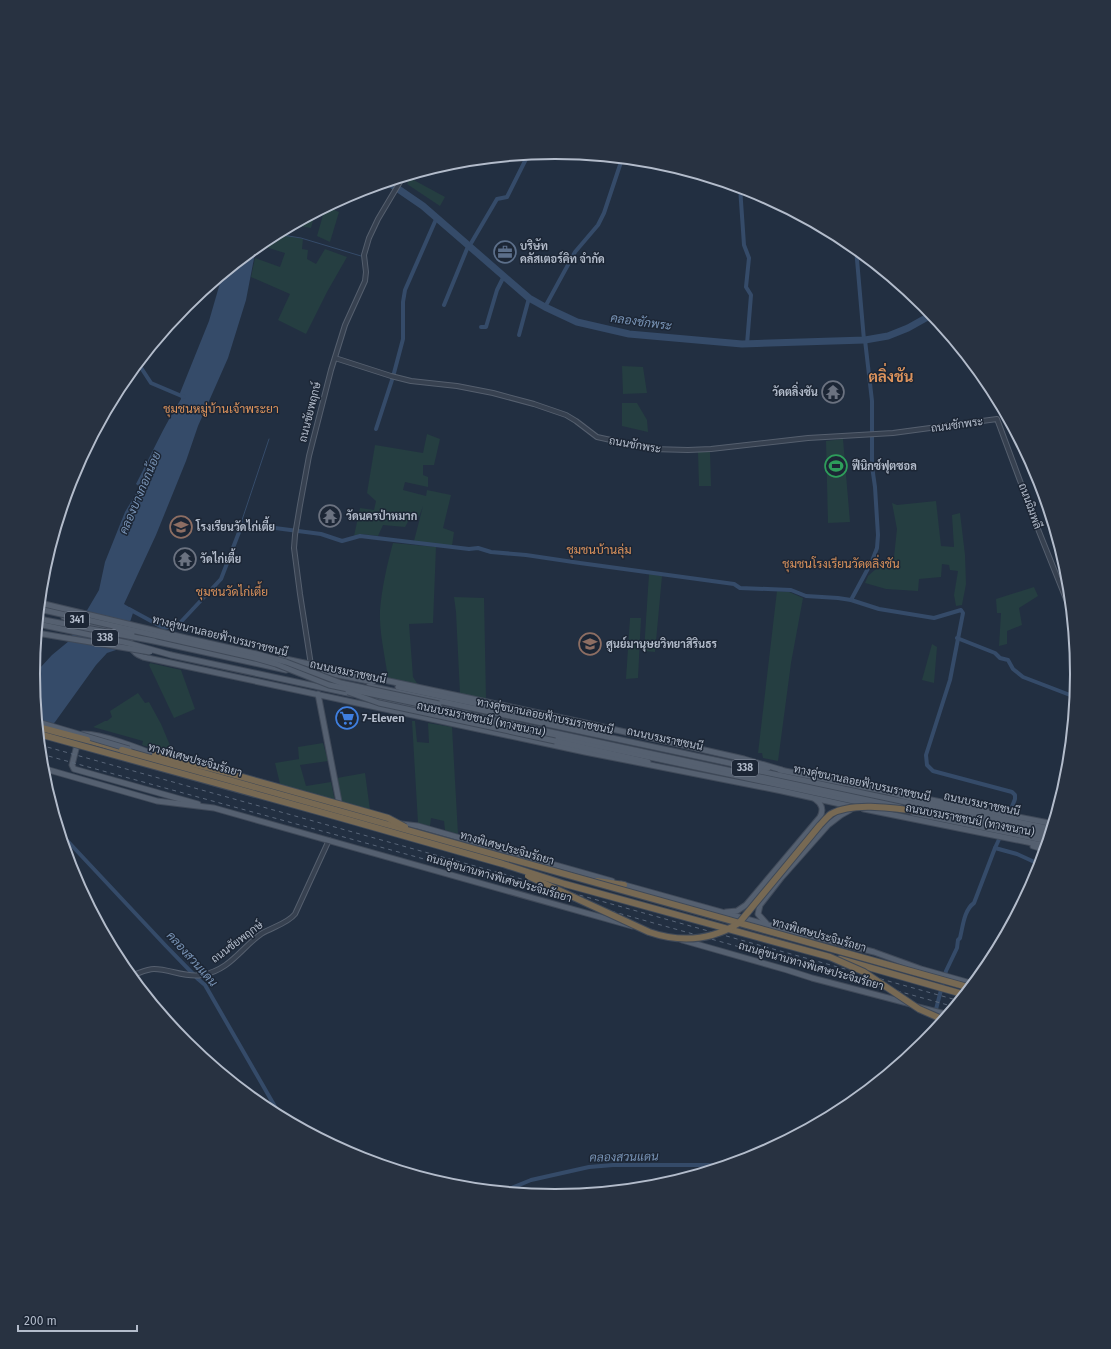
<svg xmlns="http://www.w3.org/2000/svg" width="1111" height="1349" viewBox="0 0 1111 1349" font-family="'Fira Sans',Sarabun,sans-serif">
  <rect width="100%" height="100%" fill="#222f41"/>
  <!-- green -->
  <g fill="#253e41">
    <polygon points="410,178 445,197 440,206 407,184"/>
    <polygon points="333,204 332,209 339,212 330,242 317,236 325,208"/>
    <polygon points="315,213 311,228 293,225"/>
    <polygon points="278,233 303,239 302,249 308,250 307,259 316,264 325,249 347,257 327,292 306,334 278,320 290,294 251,277 255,258 280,267 285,253 259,245"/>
    <polygon points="622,366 643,367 647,393 623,394"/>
    <polygon points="622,403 637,403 647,420 648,432 622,426"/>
    <polygon points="427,434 440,439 434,465 423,465 423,475 428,477 428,487 405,482 403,490 426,496 427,490 451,495 443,528 454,532 452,546 414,541 423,506 419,517 412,515 405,527 383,525 378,536 361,534 354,536 360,508 374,510 376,501 367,493 375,445 423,453"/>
    <polygon points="843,439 850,522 828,523 826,441"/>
    <polygon points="710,451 711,486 699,486 698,452"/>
    <polygon points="1035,474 1038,474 1038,475 1064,561 1039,495 1041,492"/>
    <polygon points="936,501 941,546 954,547 952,515 960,513 965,555 966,584 962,605 956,606 954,595 958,571 950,570 949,565 942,564 941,577 919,579 918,591 886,589 865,583 868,576 877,568 885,568 893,566 897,529 892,503 897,505"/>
    <path d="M 393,543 L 436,547 L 433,623 L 409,624 L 413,677 L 418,685 L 388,678 C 385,656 379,632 380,610 C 382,587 387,565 393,543 Z"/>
    <polygon points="649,574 662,576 655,652 644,651"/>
    <polygon points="1034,587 1038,596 1019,608 1022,625 1007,631 1007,644 999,646 1001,613 997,613 996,599"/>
    <polygon points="777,591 789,592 803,598 791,663 778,761 763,758 762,753 758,753"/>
    <polygon points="454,597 484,598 486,699 460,694 456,612"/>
    <polygon points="630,618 641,618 638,678 626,679"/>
    <polygon points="932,644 937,647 934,683 922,680"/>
    <polygon points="150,663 181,670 195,709 174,718 149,665"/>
    <polygon points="138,693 145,703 149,702 161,724 174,755 142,745 143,741 93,727 105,721 107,721 112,717 110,711"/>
    <polygon points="412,721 415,721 417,742 429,743 428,723 452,727 458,834 445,830 444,821 431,818 430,826 418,823"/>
    <polygon points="323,743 328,761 300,765 306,786 331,782 336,806 282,792 275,763 299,759 298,747"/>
    <path d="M 365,773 L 370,810 L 368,815 C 362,814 354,813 349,811 C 338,806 338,788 337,778 Z"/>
  </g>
  <!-- water -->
  <path fill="#354b69" d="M 256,248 L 246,300 L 228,358 L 198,426 L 186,461 L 156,535 L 124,604 L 134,610 L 130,622 L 116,650 L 107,653 L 96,665 L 55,722 L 39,739 L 33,672 L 40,668 L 52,655 L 69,641 L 99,590 L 105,562 L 125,512 L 140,487 L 136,484 C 151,455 164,426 181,399 L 180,393 L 209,321 L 222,276 Z"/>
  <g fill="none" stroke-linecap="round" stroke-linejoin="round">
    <!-- stream -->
    <g stroke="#354b69" stroke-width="1">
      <polyline points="276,234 301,238 361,256"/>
      <polyline points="243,525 242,520 269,439"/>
    </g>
    <!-- canal -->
    <g stroke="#354b69" stroke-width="4">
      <polyline points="740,187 744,245 749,258 746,287 751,295 747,344"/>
      <polyline points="470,245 497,199 507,197 528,155"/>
      <polyline points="856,248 864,340"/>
      <polyline points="444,305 469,244"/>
      <polyline points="545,307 575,252 598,225 604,213 622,159"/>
      <polyline points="481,327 486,327 497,290 504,276"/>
      <polyline points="519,335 529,298"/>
      <polyline points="865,340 872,401 872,466 875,487 878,535 877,548 872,561 851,600 879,609 934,618 961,610 963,613 950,680 926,755 927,765 933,771 1012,792 1015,795 1015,799 1008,817"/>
      <polyline points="138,363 151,383 184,397"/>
      <polyline points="394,373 403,339 403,302 405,290 437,217"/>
      <polyline points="376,429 392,380"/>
      <polyline points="129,609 164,628 178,625 221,579 241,527 243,525 245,524 321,534 342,541 360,536 469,549 478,548 491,552 526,555 580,563 734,584 740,588 791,590 806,596 838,598 851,600"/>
      <polyline points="957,638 995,653 1000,658 1008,660 1013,669 1023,677 1070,695 1076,700"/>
      <polyline points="61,834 165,945 198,979 205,985 281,1117"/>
      <polyline points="1001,835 995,848 1017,854 1041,865"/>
      <path d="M 935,1013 L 946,971 L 957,948 L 958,940 L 960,938 C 963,926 964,910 974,903 L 995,848"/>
      <polyline points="502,1192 531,1180 589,1167 613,1165 709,1165 727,1166"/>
    </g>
    <!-- river -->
    <polyline stroke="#354b69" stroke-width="7" points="388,182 423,206 529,298 545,307 577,322 629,334 742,344 865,340 888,336 908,328 933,314"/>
    <!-- minor casing -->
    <g stroke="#555f6e" stroke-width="6">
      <g id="minor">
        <polyline points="335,358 391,376 411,381 457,386 493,393 534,404 566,415 576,421 597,437 652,449 688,450 711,449 808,438 893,433 997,419 1038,529 1072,614"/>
        <polyline points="311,665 300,594 294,548 295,535 300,505 309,456 331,370 345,325 365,281 366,272 364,255 369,238 378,219 403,177"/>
        <path d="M 130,976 C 138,974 146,969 154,969 C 170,969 185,978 202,975 C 230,970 241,948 261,934 C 272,927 287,924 295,914 L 329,840"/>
      </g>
    </g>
    <!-- major casing -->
    <g stroke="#404a59" stroke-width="7">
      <g id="major">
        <polyline points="64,617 115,629"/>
        <path d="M 38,628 C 41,625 44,623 42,618 L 39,616"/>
        <path d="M 132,633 C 127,644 132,653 143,657 L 585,752 L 782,791 L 854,807"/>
        <polyline points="154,641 286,670"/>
        <polyline points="171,655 352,694"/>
        <polyline points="281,658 581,722 744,759 782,770"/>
        <polyline points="308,669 373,682"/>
        <polyline points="302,673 320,676"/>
        <polyline points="369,686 743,766 768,768"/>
        <polyline points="398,687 604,731"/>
        <polyline points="318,694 340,807"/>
        <polyline points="366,696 872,805"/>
        <polyline points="439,708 900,807"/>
        <path d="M 83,734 C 99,733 142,749 157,756"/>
        <polyline points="555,741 648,762"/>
        <polyline points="88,743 83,742 77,745 72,765 74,769 198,804"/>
        <polyline points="109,749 159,764"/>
        <polyline points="42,768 157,801 214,808 632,926"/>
        <polyline points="750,769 1051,833"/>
        <polyline points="780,770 888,792 933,804 1052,829"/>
        <polyline points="911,796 1054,824"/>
        <polyline points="864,809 1047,846"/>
        <polyline points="927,812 1049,837"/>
        <polyline points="913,813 1048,841"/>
        <polyline points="401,824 418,826 612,881"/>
        <polyline points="1033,846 1046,850"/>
        <polyline points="621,884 768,925 874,952 921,969 974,984"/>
        <path d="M 726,912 L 737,911 L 746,905 L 820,817 C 824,809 822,804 815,799"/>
        <polyline points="766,923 758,914 760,905 781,878 828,825 841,815 850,810"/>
        <polyline points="682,940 787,970 812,978 911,1004"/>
        <polyline points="918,1007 949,1015"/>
      </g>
    </g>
    <!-- highway casing -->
    <g stroke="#3f4958" stroke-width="8">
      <g id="highway">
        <polyline points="87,740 122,750"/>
        <polyline points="597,881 624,885"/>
        <polyline points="840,959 966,995"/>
      </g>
    </g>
    <!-- minor -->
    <use href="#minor" stroke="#374150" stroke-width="4"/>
    <!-- major -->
    <use href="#major" stroke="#556070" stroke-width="5"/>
    <!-- highway -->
    <use href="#highway" stroke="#776953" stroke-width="6"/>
    <!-- rail -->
    <g stroke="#586578" stroke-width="1" stroke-dasharray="4 4" stroke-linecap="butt">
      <polyline points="40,745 960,1001"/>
      <polyline points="41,754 424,859 955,1007"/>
    </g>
    <!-- major-bridge casing -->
    <g stroke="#404a59" stroke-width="7" stroke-linecap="butt">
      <g id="major-bridge">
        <polyline points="40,603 186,638 257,654 286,662 341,683 439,704"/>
        <polyline points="39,609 255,658 276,664 329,685 439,708"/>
        <polyline points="39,619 154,641"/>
        <polyline points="38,624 128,643 171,655"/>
        <polyline points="115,629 132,634"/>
        <polyline points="37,633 150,652"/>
        <polyline points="348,692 379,703 555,741"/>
        <polyline points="38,722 129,749"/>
      </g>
    </g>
    <!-- highway-bridge casing -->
    <g stroke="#3f4958" stroke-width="8" stroke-linecap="butt">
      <g id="highway-bridge">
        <polyline points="38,727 87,740"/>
        <polyline points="39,734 338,817 503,864 565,884 830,957 864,972 919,1009 944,1020"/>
        <polyline points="122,750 971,988"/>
        <polyline points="155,755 210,768 367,812 388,818 405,827"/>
        <path d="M 528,876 L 649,932 C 681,943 710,941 739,923 L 820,825 C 823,822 827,817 831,814 C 855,800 904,810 931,813"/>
      </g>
    </g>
    <!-- major-bridge -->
    <use href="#major-bridge" stroke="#556070" stroke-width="5"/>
    <!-- highway-bridge -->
    <use href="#highway-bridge" stroke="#776953" stroke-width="6"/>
  </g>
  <!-- icons -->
  <defs>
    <g id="office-ring" transform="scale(1.15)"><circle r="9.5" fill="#1c2635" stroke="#5c6f8a" stroke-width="1.5"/><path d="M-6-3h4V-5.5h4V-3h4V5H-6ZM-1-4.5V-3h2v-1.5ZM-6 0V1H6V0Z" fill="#5c6f8a"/></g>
    <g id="temple-ring" transform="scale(1.15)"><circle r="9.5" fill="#1c2635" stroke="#6b7280" stroke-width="1.5"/><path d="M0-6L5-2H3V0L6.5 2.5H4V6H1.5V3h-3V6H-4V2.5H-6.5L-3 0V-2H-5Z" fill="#6b7280"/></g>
    <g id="stadium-ring" transform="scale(1.15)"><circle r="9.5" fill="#1c2635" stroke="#2e9e5b" stroke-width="1.5"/><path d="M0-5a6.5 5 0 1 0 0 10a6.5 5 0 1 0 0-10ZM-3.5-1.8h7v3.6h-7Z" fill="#2e9e5b"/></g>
    <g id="school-ring" transform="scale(1.15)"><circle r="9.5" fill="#1c2635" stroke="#8d6e63" stroke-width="1.5"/><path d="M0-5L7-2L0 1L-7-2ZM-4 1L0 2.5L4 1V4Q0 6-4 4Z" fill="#8d6e63"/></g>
    <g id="university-ring" transform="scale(1.15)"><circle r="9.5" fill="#1c2635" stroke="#8d6e63" stroke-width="1.5"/><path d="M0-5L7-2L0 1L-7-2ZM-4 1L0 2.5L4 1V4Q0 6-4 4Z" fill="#8d6e63"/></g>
    <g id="supermarket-ring" transform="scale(1.15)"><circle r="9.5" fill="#1c2635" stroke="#3f7fe0" stroke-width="1.5"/><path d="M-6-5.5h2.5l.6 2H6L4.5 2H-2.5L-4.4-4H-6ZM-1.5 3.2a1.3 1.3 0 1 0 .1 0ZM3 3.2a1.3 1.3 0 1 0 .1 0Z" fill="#3f7fe0"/></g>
  </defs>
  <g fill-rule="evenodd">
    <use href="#office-ring" x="505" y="252"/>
    <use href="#temple-ring" x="833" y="392"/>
    <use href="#stadium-ring" x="836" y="466"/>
    <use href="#temple-ring" x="330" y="516"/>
    <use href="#school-ring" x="181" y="527"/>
    <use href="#temple-ring" x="185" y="559"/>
    <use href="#university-ring" x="590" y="644"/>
    <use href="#supermarket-ring" x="347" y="718"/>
  </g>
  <g text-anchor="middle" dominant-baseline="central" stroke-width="3" stroke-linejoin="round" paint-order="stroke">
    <!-- shield labels -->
    <g fill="#1c2635" stroke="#868f9e" stroke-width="1">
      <rect x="65" y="612" width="24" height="16" rx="3"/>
      <rect x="92" y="630" width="26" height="16" rx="3"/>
      <rect x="732" y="760" width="26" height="16" rx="3"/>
    </g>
    <g font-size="10" font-weight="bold" fill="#b3bccb">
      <text x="77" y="620">341</text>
      <text x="105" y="638">338</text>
      <text x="745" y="768">338</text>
    </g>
    <!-- poi labels -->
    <g font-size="11" font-weight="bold" fill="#b3bccb" stroke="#1c2635" text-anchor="start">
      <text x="520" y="246">บริษัท<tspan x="520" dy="13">คลัสเตอร์คิท จำกัด</tspan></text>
      <text x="818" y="392" text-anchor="end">วัดตลิ่งชัน</text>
      <text x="852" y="466">ฟีนิกซ์ฟุตซอล</text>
      <text x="346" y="516">วัดนครป่าหมาก</text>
      <text x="196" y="527">โรงเรียนวัดไก่เตี้ย</text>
      <text x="200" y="559">วัดไก่เตี้ย</text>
      <text x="606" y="644">ศูนย์มานุษยวิทยาสิรินธร</text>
      <text x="362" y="718">7-Eleven</text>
    </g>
    <!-- street labels -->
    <g font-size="11" fill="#b3bccb" stroke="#1c2635">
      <text transform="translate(310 412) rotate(-76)">ถนนชัยพฤกษ์</text>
      <text transform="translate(957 425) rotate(-8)">ถนนชักพระ</text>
      <text transform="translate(635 445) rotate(10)">ถนนชักพระ</text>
      <text transform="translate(1030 506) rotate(70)">ถนนฉิมพลี</text>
      <text transform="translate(220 636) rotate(14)">ทางคู่ขนานลอยฟ้าบรมราชชนนี</text>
      <text transform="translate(348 672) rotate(12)">ถนนบรมราชชนนี</text>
      <text transform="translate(545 716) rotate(12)">ทางคู่ขนานลอยฟ้าบรมราชชนนี</text>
      <text transform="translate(481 719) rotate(12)">ถนนบรมราชชนนี (ทางขนาน)</text>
      <text transform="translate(665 739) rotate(12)">ถนนบรมราชชนนี</text>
      <text transform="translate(195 760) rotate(16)">ทางพิเศษประจิมรัถยา</text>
      <text transform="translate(862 783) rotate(12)">ทางคู่ขนานลอยฟ้าบรมราชชนนี</text>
      <text transform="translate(982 804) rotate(12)">ถนนบรมราชชนนี</text>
      <text transform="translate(970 820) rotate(11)">ถนนบรมราชชนนี (ทางขนาน)</text>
      <text transform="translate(507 848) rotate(16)">ทางพิเศษประจิมรัถยา</text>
      <text transform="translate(499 878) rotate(16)">ถนนคู่ขนานทางพิเศษประจิมรัถยา</text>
      <text transform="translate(819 935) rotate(16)">ทางพิเศษประจิมรัถยา</text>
      <text transform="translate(237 942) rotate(-37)">ถนนชัยพฤกษ์</text>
      <text transform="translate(811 966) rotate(16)">ถนนคู่ขนานทางพิเศษประจิมรัถยา</text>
    </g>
    <!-- water labels -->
    <g font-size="12" font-style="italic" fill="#7893b5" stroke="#1c2635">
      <text transform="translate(641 322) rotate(8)">คลองชักพระ</text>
      <text transform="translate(140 493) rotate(-67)">คลองบางกอกน้อย</text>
      <text transform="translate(192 959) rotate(48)">คลองสวนแดน</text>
      <text transform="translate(624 1157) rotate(-1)">คลองสวนแดน</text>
    </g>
    <!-- neighbourhood labels -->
    <g font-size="12" fill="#dd935c" stroke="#1c2635">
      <text x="221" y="409">ชุมชนหมู่บ้านเจ้าพระยา</text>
      <text x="599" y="550">ชุมชนบ้านลุ่ม</text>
      <text x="841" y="564">ชุมชนโรงเรียนวัดตลิ่งชัน</text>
      <text x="232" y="592">ชุมชนวัดไก่เตี้ย</text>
    </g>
    <!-- district labels -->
    <g font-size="15" font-weight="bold" fill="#dd935c" stroke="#1c2635">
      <text x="891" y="377">ตลิ่งชัน</text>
    </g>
  </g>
  <!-- crop -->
  <path d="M0 0H1111V1349H0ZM40 674a515 515 0 1 1 1030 0a515 515 0 1 1-1030 0Z" fill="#283241" fill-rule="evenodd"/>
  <path fill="none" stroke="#b3bccb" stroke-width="2" d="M40 674a515 515 0 1 1 1030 0a515 515 0 1 1-1030 0Z"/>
  <!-- scale -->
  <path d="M18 1325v6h119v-6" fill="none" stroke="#b3bccb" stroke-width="2"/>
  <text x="24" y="1325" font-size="12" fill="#b3bccb" stroke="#1c2635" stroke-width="3" paint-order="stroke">200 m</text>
</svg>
